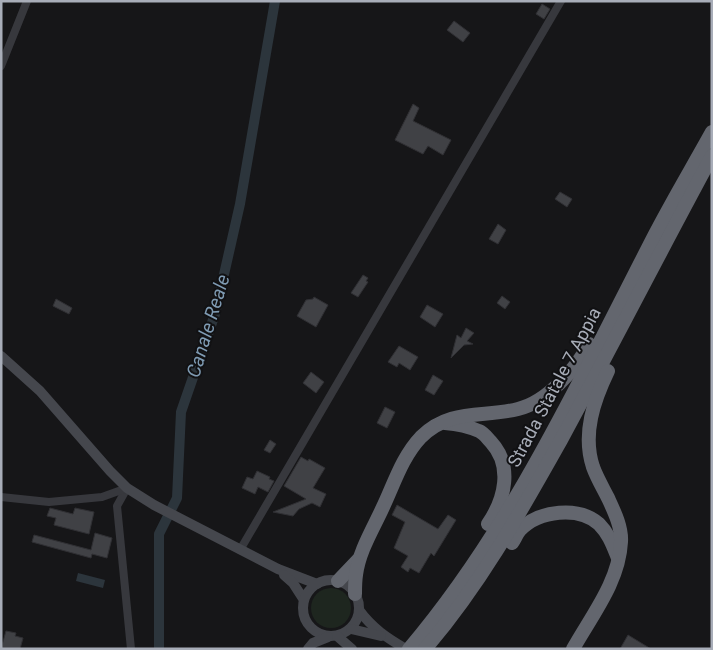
<svg xmlns="http://www.w3.org/2000/svg" width="713" height="650" viewBox="0 0 713 650" font-family="Roboto,sans-serif">
  <rect width="100%" height="100%" fill="#161618"/>
  <!-- green -->
  <circle fill="#1e261f" cx="331" cy="608" r="20"/>
  <!-- water -->
  <polygon fill="#2c353c" points="78,573 105,580 103,588 76,581"/>
  <g fill="none" stroke-linecap="round" stroke-linejoin="round">
    <!-- canal -->
    <polyline stroke="#2c353c" stroke-width="10" points="159,649 159,534 177,498 181,412 215,314 240,204 275,1"/>
  </g>
  <!-- building -->
  <g fill="#404145" stroke="#303034">
    <polygon points="542,4 550,9 544,19 536,14"/>
    <polygon points="454,21 470,33 463,42 447,30"/>
    <polygon points="413,104 419,108 413,121 451,140 443,155 428,146 423,154 395,140"/>
    <polygon points="560,192 572,199 567,207 555,199"/>
    <polygon points="498,224 506,230 498,244 489,239"/>
    <polygon points="363,275 368,278 366,281 368,282 358,297 351,293"/>
    <polygon points="502,296 510,302 505,309 497,303"/>
    <polygon points="314,297 328,305 316,327 297,316 306,300 313,299"/>
    <polygon points="56,299 72,308 69,314 53,306"/>
    <polygon points="427,305 443,314 435,327 420,317"/>
    <polygon points="466,328 474,333 467,341 473,344 464,345 451,358 457,335 461,338"/>
    <polygon points="399,346 418,357 410,370 399,363 397,367 388,362"/>
    <polygon points="311,372 324,382 316,393 303,383"/>
    <polygon points="433,375 443,381 434,395 425,390"/>
    <polygon points="385,407 395,412 387,428 377,423"/>
    <polygon points="270,440 276,444 270,453 264,450"/>
    <polygon points="301,457 308,461 309,459 325,468 313,488 326,494 320,507 312,503 299,509 293,516 273,512 306,499 284,486"/>
    <polygon points="257,471 270,477 269,479 274,481 268,492 258,487 255,494 242,488 247,477 253,479"/>
    <polygon points="397,505 438,529 448,515 456,520 434,556 431,553 419,573 410,568 408,572 401,567 408,556 394,548 405,522 392,515"/>
    <polygon points="50,508 73,514 75,508 94,512 89,534 54,525 56,518 47,516"/>
    <polygon points="95,533 112,538 107,558 92,554 91,558 32,542 34,535 91,550"/>
    <polygon points="6,631 16,633 15,636 23,638 20,649 1,649"/>
    <polygon points="628,635 651,649 620,649"/>
  </g>
  <g fill="none" stroke-linecap="round" stroke-linejoin="round">
    <!-- street -->
    <g stroke="#37383d" stroke-width="8">
      <polyline points="1,66 27,1"/>
      <polyline points="127,488 117,506 131,649"/>
      <polyline points="1,497 49,502 102,497 127,488"/>
      <polyline points="240,550 561,1"/>
    </g>
    <!-- secondary -->
    <g stroke="#45474d" stroke-width="10">
      <polyline points="1,356 40,391 110,471 127,488 154,505 278,569 317,584"/>
      <polyline points="284,575 293,583 304,600"/>
      <circle cx="331" cy="608" r="28"/>
      <path d="M 359,610 C 372,628 387,638 406,649"/>
      <polyline points="351,629 381,636"/>
      <polyline points="337,636 352,649"/>
      <polyline points="308,649 313,643 328,637"/>
    </g>
    <!-- highway -->
    <g stroke="#63666e" stroke-width="14">
      <path d="M 445,423 C 458,424 468,426 479,431 C 484,433 487,438 491,442 C 513,466 505,499 488,524"/>
      <path d="M 512,543 C 515,539 517,533 520,530 C 539,510 579,506 599,524 C 609,534 613,546 618,558"/>
      <polyline points="338,581 358,560"/>
      <path d="M 355,594 C 355,587 355,581 356,575 C 359,551 373,529 383,507 C 394,484 402,457 421,437 C 450,408 483,418 518,409 C 547,402 576,369 589,344"/>
      <path d="M 409,649 C 510,530 577,386 648,248 C 668,208 691,170 712,132"/>
      <path d="M 425,649 C 480,585 520,513 561,440 C 612,346 661,250 712,156"/>
      <path d="M 573,649 C 592,615 619,582 621,542 C 622,527 614,511 608,498 C 603,488 597,478 593,467 C 582,434 594,400 608,371"/>
    </g>
  </g>
  <g text-anchor="middle" dominant-baseline="central" stroke-width="4" stroke-linejoin="round" paint-order="stroke">
    <!-- street labels -->
    <g font-size="18" fill="#a8adb8" stroke="#111113">
      <text transform="translate(554 387) rotate(-62)">Strada Statale 7 Appia</text>
    </g>
    <!-- water labels -->
    <g font-size="19" font-style="italic" fill="#7f9bb3" stroke="#111113">
      <text transform="translate(208 326) rotate(-73)">Canale Reale</text>
    </g>
  </g>
  <!-- border -->
  <rect width="713" height="650" fill="none" stroke="#a8adb8" stroke-width="5"/>
</svg>
